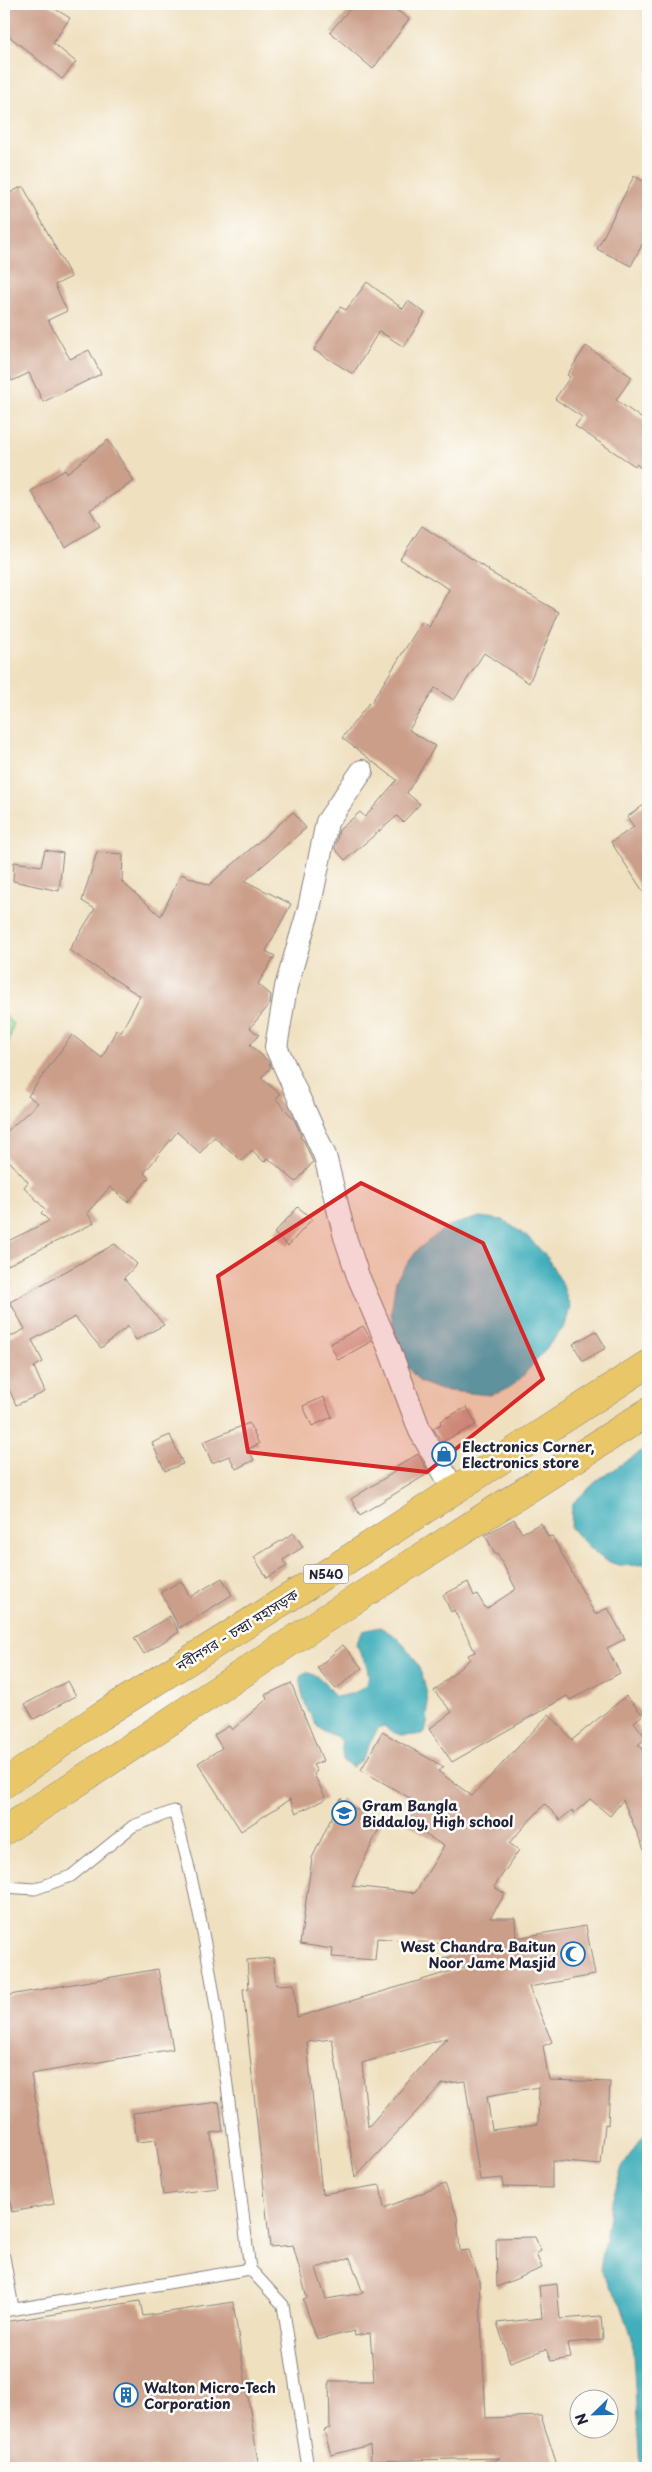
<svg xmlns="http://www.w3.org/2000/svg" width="652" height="2472" viewBox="0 0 652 2472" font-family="'Playpen Sans','Noto Sans Bengali',sans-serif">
  <rect width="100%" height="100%" fill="#fdfcf7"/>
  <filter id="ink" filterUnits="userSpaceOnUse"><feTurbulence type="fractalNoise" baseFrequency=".02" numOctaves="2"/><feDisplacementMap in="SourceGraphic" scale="10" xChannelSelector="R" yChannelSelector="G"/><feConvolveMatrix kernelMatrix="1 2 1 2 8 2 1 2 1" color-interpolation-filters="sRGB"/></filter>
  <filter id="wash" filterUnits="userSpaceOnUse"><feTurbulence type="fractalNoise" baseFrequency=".0096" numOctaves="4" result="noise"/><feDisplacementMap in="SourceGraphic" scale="20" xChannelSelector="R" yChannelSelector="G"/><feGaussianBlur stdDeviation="1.12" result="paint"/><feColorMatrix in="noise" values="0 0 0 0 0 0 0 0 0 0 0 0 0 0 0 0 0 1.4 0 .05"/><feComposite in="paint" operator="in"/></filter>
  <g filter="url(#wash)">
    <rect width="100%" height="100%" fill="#efe0c0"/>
    <!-- green -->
    <polygon fill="#92e09e" stroke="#5a816c" points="4,1014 13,1024 4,1063"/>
    <!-- water -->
    <g fill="#3faebb" stroke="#30687b">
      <polygon points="480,1217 503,1220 528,1237 547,1257 562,1283 570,1307 565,1326 522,1377 509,1388 490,1395 440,1390 420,1382 404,1363 395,1336 391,1313 396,1280 418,1249 448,1226"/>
      <path d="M 648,1447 L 648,1563 C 609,1573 595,1554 571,1528 L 572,1504 L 599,1479 Z"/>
      <path d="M 380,1627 C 386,1631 394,1635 399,1640 C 424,1664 433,1700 425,1733 C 410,1737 396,1737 384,1726 L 378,1728 L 361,1761 L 352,1767 L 343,1761 L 341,1740 C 336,1735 331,1735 324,1731 C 309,1722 300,1693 300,1677 L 306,1672 L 317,1676 L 324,1682 L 335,1697 C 378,1691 373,1675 356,1644 L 363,1631 Z"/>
      <polygon points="648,2132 648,2468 640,2468 632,2338 621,2305 600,2270 611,2204 622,2167 639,2141"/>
    </g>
    <g id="blocks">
      <!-- building -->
      <g fill="#cb9e89" fill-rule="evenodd">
        <polygon points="4,4 47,4 70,18 53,43 76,62 62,79 4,32"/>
        <polygon points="354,4 388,4 409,19 373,69 330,32"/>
        <polygon points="634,176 648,184 648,233 631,266 597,249"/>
        <polygon points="23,186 71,277 55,285 67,311 48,320 70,359 89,350 101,374 43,402 29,373 12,381 4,364 4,196"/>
        <polygon points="367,282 403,309 408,301 425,313 404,347 379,331 353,374 314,350 340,307 346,310"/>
        <polygon points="586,346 632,377 616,400 648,423 648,473 636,464 635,466 575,426 582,417 555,399 570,377 567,375"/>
        <polygon points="108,440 134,481 90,510 100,526 65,547 31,491 65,470 67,473"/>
        <polygon points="422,526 489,570 488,571 559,612 529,683 484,653 454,700 435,688 409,730 435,746 407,793 420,804 403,822 397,816 345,860 335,849 339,830 360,812 365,817 397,780 342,738 370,702 371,703 422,622 429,627 449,589 400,559"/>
        <polygon points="648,802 648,899 611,842 634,827 627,817"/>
        <polygon points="293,812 306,828 245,881 291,904 266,951 275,956 258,984 271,995 270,1004 250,1028 259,1035 250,1045 268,1061 271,1067 261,1078 280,1094 276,1099 294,1119 301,1135 300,1137 304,1141 313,1162 296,1182 268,1158 264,1162 252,1150 242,1161 214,1137 200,1153 177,1132 144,1173 149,1178 128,1202 110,1187 87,1213 94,1223 4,1267 4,1243 49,1221 41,1213 45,1209 24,1187 28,1182 4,1155 4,1134 38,1103 28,1096 72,1035 102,1058 116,1030 121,1032 140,996 69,950 95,909 82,901 97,852 123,854 122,882 161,916 181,874 209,885"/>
        <polygon points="45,850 63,853 59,891 13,881 14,862 41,866"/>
        <polygon points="298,1207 312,1219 288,1246 274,1233"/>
        <polygon points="115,1244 137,1264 124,1278 164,1325 136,1340 128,1326 101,1348 75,1317 32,1340 43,1362 34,1367 45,1392 16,1405 4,1378 4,1340 25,1329 10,1302"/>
        <polygon points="363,1326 372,1341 338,1360 330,1344"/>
        <polygon points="596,1331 606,1348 583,1361 573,1344"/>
        <polygon points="324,1397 332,1417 312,1426 303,1406"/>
        <polygon points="467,1407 476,1425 442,1442 433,1428 441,1424 440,1421"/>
        <polygon points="249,1423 259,1444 248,1449 254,1460 236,1469 229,1456 212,1463 203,1442"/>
        <polygon points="170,1435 183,1464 165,1471 152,1443"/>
        <polygon points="418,1454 429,1473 360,1515 351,1499 396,1471 395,1468"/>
        <polygon points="514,1519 522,1533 541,1523 548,1537 552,1536 595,1614 608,1608 625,1639 607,1648 620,1673 570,1700 567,1696 452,1762 429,1729 452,1712 434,1691 470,1659 468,1655 475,1652 454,1610 451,1612 443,1595 468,1582 474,1596 477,1594 486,1609 516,1589 497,1553 495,1554 485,1535"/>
        <polygon points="294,1533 303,1547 283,1560 287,1566 267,1578 254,1557"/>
        <polygon points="222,1578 232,1595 179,1628 161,1592 181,1581 190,1597"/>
        <polygon points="170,1616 179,1632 144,1654 134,1638"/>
        <polygon points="343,1645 362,1668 336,1689 317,1668"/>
        <polygon points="68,1681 76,1696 34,1719 25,1704"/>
        <polygon points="291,1683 323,1761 313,1765 317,1771 314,1774 326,1799 296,1813 290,1799 241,1831 198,1763 222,1748 214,1735 229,1726 232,1730 267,1699 265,1695"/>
        <path d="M 626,1696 L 643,1715 L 634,1722 L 646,1738 L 638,1745 L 648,1753 L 648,1859 L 623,1800 L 610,1816 L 590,1799 L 574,1813 L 572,1810 L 560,1820 L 545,1804 L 509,1843 L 519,1850 L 494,1887 L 505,1894 L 490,1918 L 515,1918 L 516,1938 L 586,1926 L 595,1975 L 529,1987 L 552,2042 L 543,2046 L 549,2080 L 610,2082 L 608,2125 L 605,2124 L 601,2165 L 552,2161 L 552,2188 L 503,2187 L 503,2178 L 480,2180 L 465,2081 L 442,2084 L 355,2178 L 332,2039 L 307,2042 L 322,2194 L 380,2185 L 384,2208 L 445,2184 L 457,2216 L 460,2251 L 469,2250 L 479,2280 L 486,2418 L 541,2416 L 558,2468 L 479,2468 L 500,2458 L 371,2461 L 370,2445 L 331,2455 L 324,2430 L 330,2428 L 329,2381 L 374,2381 L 370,2333 L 355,2336 L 354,2331 L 317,2340 L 303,2299 L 307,2298 L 293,2245 L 270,2247 L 243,1989 L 249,1988 L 247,1960 L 273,1958 L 276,1985 L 294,1984 L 297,2017 L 472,1965 L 435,1962 L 477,1947 L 377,1938 L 375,1960 L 332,1957 L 333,1949 L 300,1944 L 312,1858 L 341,1798 L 348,1805 L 382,1822 L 352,1886 L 415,1893 L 444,1846 L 403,1821 L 415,1801 L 361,1770 L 382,1732 L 444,1767 L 438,1771 L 472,1796 L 549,1714 L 572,1740 ZM 447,2038 L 368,2127 L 362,2063 ZM 539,2087 L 538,2124 L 492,2130 L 487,2096 ZM 350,2258 L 363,2293 L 326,2299 L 316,2268 Z"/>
        <polygon points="158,1969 173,2049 31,2074 54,2204 12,2212 4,2164 4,1996"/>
        <polygon points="219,2102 223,2131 211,2133 218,2188 163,2195 156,2140 137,2142 133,2113"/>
        <polygon points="535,2237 541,2251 536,2254 542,2268 497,2287 496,2238"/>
        <polygon points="557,2284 560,2319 601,2316 603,2340 568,2343 571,2358 551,2361 546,2349 510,2362 497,2323 542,2318 539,2286"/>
        <polygon points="140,2301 143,2316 233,2302 259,2468 4,2468 4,2322"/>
      </g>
    </g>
  </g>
  <g filter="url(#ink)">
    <use href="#blocks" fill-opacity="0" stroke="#88817e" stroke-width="1"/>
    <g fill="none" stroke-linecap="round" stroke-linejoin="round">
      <!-- service casing -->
      <g stroke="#88817e" stroke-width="13">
        <g id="service">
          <path d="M 4,1887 L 35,1889 L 71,1876 L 133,1826 L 174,1811 C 217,1960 230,2116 250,2269"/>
          <polyline points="4,2257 13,2308"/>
          <polyline points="4,2311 250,2269 283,2305 308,2468"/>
        </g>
      </g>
      <!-- minor casing -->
      <g stroke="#88817e" stroke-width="24">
        <polyline id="minor" points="362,771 327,822 309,909 286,987 276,1047 325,1156 345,1237 358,1276 389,1348 420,1431 454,1490"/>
      </g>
      <!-- trunk casing -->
      <g stroke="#88817e" stroke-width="29">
        <g id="trunk">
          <polyline points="4,1784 99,1717 304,1588 648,1364"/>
          <polyline points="4,1831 325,1619 648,1412"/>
        </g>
      </g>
      <!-- service -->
      <use href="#service" stroke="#fff" stroke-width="11"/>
      <!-- minor -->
      <use href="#minor" stroke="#fff" stroke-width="22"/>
      <!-- trunk -->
      <use href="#trunk" stroke="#e9c769" stroke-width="28"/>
    </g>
  </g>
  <!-- marked area -->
  <path fill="#d62828" fill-opacity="0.2" stroke="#d62828" stroke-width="4" stroke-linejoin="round" d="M 361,1183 L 483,1243 L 543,1379 L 427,1472 L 248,1452 L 218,1276 Z"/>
  <!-- icons -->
  <defs>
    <g id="shop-ring" transform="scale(1.25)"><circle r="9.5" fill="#fdfcf7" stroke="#1f6fb2" stroke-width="1.5"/><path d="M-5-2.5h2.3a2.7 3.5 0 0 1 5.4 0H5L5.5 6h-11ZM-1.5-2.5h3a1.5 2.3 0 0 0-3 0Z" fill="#1f6fb2"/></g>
    <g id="school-ring" transform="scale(1.25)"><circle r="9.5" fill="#fdfcf7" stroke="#1f6fb2" stroke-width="1.5"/><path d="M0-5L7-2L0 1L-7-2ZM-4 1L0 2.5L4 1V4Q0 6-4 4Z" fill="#1f6fb2"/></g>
    <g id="mosque-ring" transform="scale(1.25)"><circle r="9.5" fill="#fdfcf7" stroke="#1f6fb2" stroke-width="1.5"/><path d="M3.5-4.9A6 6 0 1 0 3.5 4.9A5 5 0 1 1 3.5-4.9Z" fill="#1f6fb2"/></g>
    <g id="building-ring" transform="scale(1.25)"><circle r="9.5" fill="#fdfcf7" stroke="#1f6fb2" stroke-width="1.5"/><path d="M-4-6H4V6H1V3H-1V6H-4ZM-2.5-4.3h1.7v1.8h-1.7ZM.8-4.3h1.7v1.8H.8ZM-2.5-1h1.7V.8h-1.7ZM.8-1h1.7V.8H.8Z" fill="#1f6fb2"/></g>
  </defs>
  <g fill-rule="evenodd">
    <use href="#shop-ring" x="444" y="1454"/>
    <use href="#school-ring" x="344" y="1813"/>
    <use href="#mosque-ring" x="573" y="1954"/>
    <use href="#building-ring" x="126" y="2395"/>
  </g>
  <g text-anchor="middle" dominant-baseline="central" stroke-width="5" stroke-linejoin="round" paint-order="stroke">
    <!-- shield labels -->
    <rect fill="#fdfcf7" stroke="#646373" stroke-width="1" x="303.5" y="1564.5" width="45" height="19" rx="4"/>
    <g font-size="12" font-weight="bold" fill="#22223b">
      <text x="326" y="1574">N540</text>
    </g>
    <!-- poi labels -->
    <g font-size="14" font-weight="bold" fill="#22223b" stroke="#fdfcf7" text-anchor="start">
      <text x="462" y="1446">Electronics Corner,<tspan x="462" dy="16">Electronics store</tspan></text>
      <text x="362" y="1805">Gram Bangla<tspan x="362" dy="16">Biddaloy, High school</tspan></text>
      <text x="556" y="1946" text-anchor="end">West Chandra Baitun<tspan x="556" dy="16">Noor Jame Masjid</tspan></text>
      <text x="144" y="2387">Walton Micro-Tech<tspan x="144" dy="16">Corporation</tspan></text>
    </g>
    <!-- street labels -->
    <g font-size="14" fill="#22223b" stroke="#fdfcf7">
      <text transform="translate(237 1630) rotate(-32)">নবীনগর - চন্দ্রা মহাসড়ক</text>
    </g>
  </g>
  <!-- margin -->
  <rect width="652" height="2472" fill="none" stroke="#fdfcf7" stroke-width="20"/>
  <!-- north arrow -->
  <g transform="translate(594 2414) rotate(247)"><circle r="24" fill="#fdfcf7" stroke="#a5a5ac"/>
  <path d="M0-4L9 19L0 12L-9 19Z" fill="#1f6fb2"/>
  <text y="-8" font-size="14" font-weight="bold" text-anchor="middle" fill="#22223b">N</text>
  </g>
</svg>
